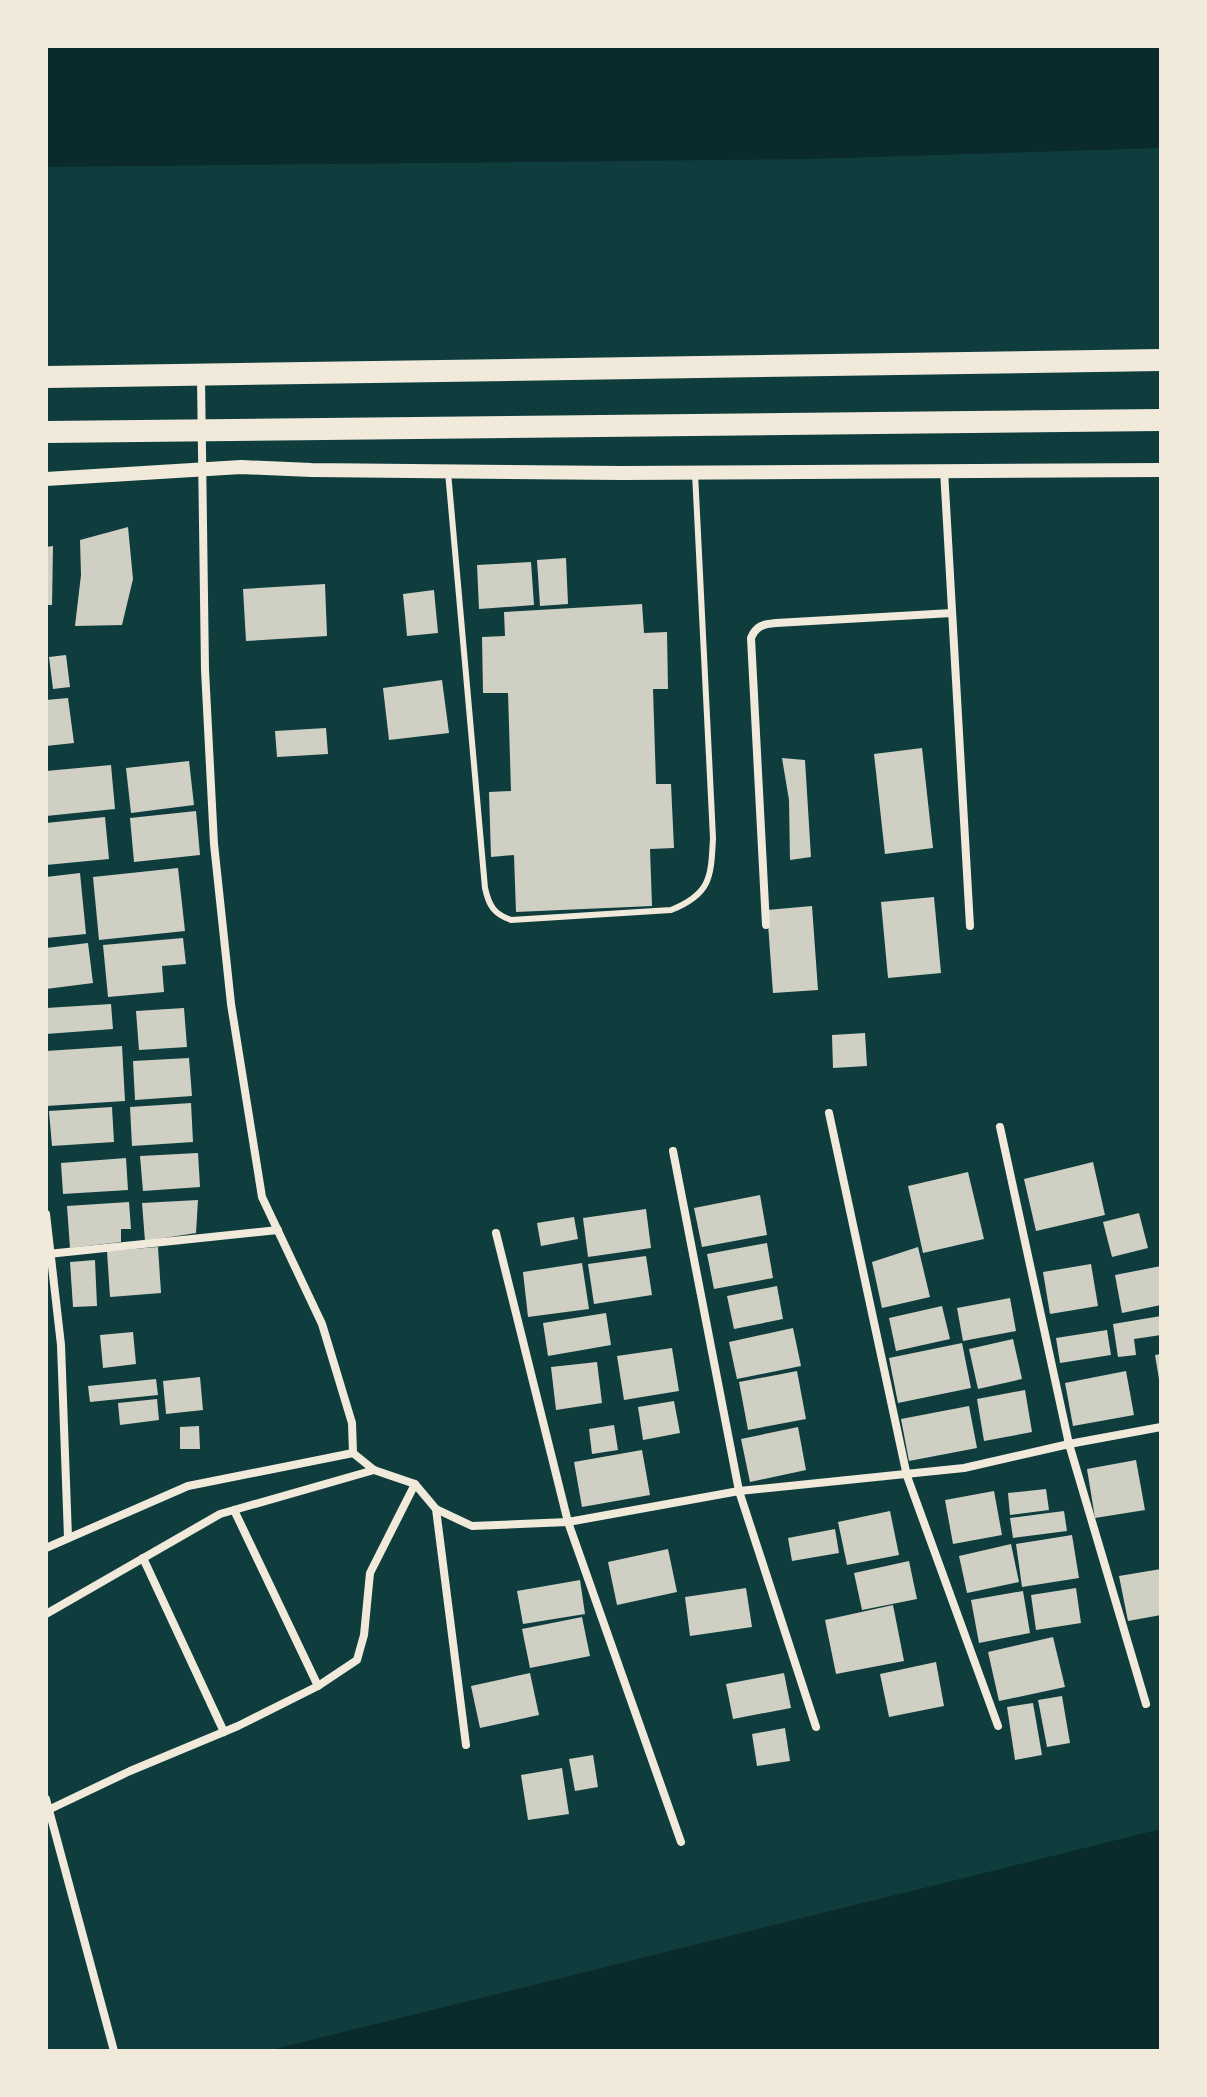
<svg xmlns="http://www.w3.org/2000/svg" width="1207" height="2097" viewBox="0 0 1207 2097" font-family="Merriweather,serif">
  <rect width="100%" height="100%" fill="#0f3d3e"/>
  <!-- water -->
  <g fill="#0a2a2b">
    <polygon points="46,46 1161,46 1161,148 812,159 46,167"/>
    <polygon points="1161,1829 1161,2051 267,2051"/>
  </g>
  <!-- building -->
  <g fill="#cfcfc3">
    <polygon points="128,527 133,579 122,625 75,626 81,575 80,540"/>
    <polygon points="53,546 52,605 46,605 46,547"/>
    <polygon points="566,558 568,604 540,606 537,560"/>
    <polygon points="531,562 534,605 479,609 477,565"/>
    <polygon points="325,584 327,636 246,641 243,589"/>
    <polygon points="434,590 438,633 407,636 403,594"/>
    <polygon points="642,604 644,633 667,632 668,689 653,689 656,784 671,784 674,848 650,849 652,906 516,912 514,855 491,857 489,792 511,791 508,693 483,693 482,637 505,636 504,612"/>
    <polygon points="66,655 70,687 53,689 49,657"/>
    <polygon points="442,680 449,733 389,740 383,688"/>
    <polygon points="68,698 74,743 46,746 46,700"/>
    <polygon points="326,728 328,754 277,757 275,731"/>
    <polygon points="922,748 933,848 885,854 874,754"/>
    <polygon points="782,758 805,760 811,857 790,860 789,800"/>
    <polygon points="189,761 194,805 131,813 126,768"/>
    <polygon points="111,765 115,809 46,816 46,771"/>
    <polygon points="196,811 200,855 134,862 130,818"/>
    <polygon points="105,817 109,859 46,865 46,823"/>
    <polygon points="178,868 185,931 99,940 93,877"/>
    <polygon points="80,873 86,934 46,938 46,877"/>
    <polygon points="934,897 941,973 888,978 881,902"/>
    <polygon points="812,906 818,990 773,993 767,910"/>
    <polygon points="183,938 186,964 162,966 164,992 108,997 103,945"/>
    <polygon points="88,943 93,983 46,989 46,948"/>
    <polygon points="111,1004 113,1029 46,1034 46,1008"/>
    <polygon points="184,1008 187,1047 139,1050 136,1011"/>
    <polygon points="865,1033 867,1066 833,1068 832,1035"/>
    <polygon points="122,1046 125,1101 46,1106 46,1051"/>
    <polygon points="189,1058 192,1096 135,1100 133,1061"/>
    <polygon points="191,1103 193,1142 132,1146 130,1107"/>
    <polygon points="112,1107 114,1142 52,1146 49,1111"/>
    <polygon points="198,1153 200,1187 143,1191 140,1156"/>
    <polygon points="126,1158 128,1190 63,1194 61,1163"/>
    <polygon points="1093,1162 1105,1215 1036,1231 1024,1179"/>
    <polygon points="968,1172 984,1239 923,1253 908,1186"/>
    <polygon points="760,1195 767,1235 702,1247 694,1208"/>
    <polygon points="198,1200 196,1233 145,1241 142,1203"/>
    <polygon points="129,1202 131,1229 121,1229 121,1242 70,1248 67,1206"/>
    <polygon points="646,1209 651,1248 588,1257 583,1218"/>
    <polygon points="1139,1213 1148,1248 1112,1257 1103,1222"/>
    <polygon points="574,1217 578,1239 541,1246 537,1223"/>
    <polygon points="767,1243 773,1278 714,1289 707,1254"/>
    <polygon points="158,1247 161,1293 110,1297 107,1251"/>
    <polygon points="918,1247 930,1297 882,1308 872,1262"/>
    <polygon points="646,1256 652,1295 594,1304 588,1264"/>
    <polygon points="95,1260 97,1306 73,1307 70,1262"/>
    <polygon points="582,1263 589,1309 528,1317 523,1272"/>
    <polygon points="1091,1264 1098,1306 1050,1314 1043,1272"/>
    <polygon points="1161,1266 1161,1305 1122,1313 1115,1275"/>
    <polygon points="777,1286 783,1319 734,1329 727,1296"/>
    <polygon points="1010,1298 1016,1331 963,1341 957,1308"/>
    <polygon points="942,1306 950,1339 896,1351 889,1318"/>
    <polygon points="606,1313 611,1345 548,1356 543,1323"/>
    <polygon points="1161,1316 1161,1335 1134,1339 1136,1355 1118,1357 1113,1324"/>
    <polygon points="793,1328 801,1366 737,1379 729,1342"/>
    <polygon points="1107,1330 1111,1355 1060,1363 1056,1338"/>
    <polygon points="133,1332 136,1364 103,1368 100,1335"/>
    <polygon points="1013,1339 1022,1379 978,1389 969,1349"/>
    <polygon points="962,1343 971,1388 898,1403 889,1358"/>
    <polygon points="672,1348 679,1391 624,1400 617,1356"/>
    <polygon points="1161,1354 1161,1379 1159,1379 1155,1355"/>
    <polygon points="597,1362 602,1403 556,1410 551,1367"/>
    <polygon points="797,1371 806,1419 748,1430 739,1382"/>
    <polygon points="1126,1371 1134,1415 1073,1426 1065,1383"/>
    <polygon points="200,1377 203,1410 166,1414 163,1381"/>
    <polygon points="156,1379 158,1395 90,1402 88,1386"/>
    <polygon points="1025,1390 1032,1432 984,1441 977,1399"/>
    <polygon points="157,1399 159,1420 120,1425 118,1403"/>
    <polygon points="674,1401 680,1433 643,1440 638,1407"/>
    <polygon points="969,1406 977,1448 909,1461 901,1419"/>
    <polygon points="614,1425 618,1450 592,1454 589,1429"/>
    <polygon points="199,1426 200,1449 180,1449 180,1427"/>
    <polygon points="798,1427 806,1470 750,1482 741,1439"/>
    <polygon points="642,1450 650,1495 582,1507 574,1462"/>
    <polygon points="1136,1460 1145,1510 1095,1518 1087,1469"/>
    <polygon points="1046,1489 1049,1510 1010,1515 1008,1493"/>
    <polygon points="994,1491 1002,1535 953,1544 945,1500"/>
    <polygon points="890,1511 899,1555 847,1565 838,1522"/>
    <polygon points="1064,1511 1067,1531 1013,1538 1010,1518"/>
    <polygon points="835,1529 839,1553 792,1561 788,1538"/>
    <polygon points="1072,1535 1079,1578 1022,1587 1016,1544"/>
    <polygon points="1011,1544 1019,1582 967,1593 959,1556"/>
    <polygon points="668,1549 677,1592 617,1605 608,1562"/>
    <polygon points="909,1561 917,1599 862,1610 854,1573"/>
    <polygon points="1161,1569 1161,1615 1128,1621 1119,1576"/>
    <polygon points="580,1580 585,1614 523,1624 517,1591"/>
    <polygon points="746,1588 752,1627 690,1636 685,1597"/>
    <polygon points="1076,1588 1081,1623 1036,1630 1031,1595"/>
    <polygon points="1023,1591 1030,1633 979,1643 971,1600"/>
    <polygon points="893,1605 904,1661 836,1674 825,1620"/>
    <polygon points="582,1617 590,1656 530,1668 522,1629"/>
    <polygon points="1053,1637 1065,1687 999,1701 988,1652"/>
    <polygon points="936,1662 944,1706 889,1717 880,1674"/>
    <polygon points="530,1673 539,1715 480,1728 471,1686"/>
    <polygon points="784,1673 791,1708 733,1719 726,1684"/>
    <polygon points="1062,1696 1070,1743 1047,1747 1038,1700"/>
    <polygon points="1033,1703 1042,1755 1015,1760 1007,1707"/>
    <polygon points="785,1728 790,1761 757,1766 752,1734"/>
    <polygon points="593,1755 598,1787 575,1791 569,1759"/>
    <polygon points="562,1768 569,1814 528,1820 521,1775"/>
  </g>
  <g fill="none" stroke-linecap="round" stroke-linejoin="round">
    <!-- service -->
    <path stroke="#f1e9da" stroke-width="6" d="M 448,472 L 485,888 C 489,906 494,914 511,920 L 671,910 C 711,894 711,877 713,838 L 695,473"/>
    <!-- minor -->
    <g stroke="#f1e9da" stroke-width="8">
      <polyline points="944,470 970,926"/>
      <path d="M 766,925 L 751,638 C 756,626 763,624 776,623 L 952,613"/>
      <polyline points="829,1113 907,1476 998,1726"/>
      <polyline points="1000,1127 1069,1444 1146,1704"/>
      <polyline points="673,1151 739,1491 816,1727"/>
      <polyline points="46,1214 61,1345 68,1537"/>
      <polyline points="496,1233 568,1522 681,1842"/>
      <polyline points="48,1254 278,1230"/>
      <polyline points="353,1453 374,1470 415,1484 436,1509 472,1526 568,1522 739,1491 964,1468 1069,1444 1161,1427"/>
      <polyline points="436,1509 466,1745"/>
      <polyline points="234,1510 318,1686"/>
      <polyline points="46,1548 188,1486 353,1453 352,1423 322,1324 262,1197 231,1004 214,844 205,670 201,378"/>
      <polyline points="143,1558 224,1732"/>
      <polyline points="46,1614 220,1514 374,1470"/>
      <polyline points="46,1799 114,2051"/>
      <polyline points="46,1811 130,1771 238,1726 318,1686 357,1660 364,1635 370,1573 415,1484"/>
    </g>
    <!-- tertiary -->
    <polyline stroke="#f1e9da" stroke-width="14" points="46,479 241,467 311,470 622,473 1161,470"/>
    <!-- trunk -->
    <g stroke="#f1e9da" stroke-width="22">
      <polyline points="46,377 1161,360"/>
      <polyline points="46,432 1161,420"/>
    </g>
  </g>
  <!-- border -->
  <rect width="1207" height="2097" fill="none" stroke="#f1e9da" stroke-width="96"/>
</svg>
